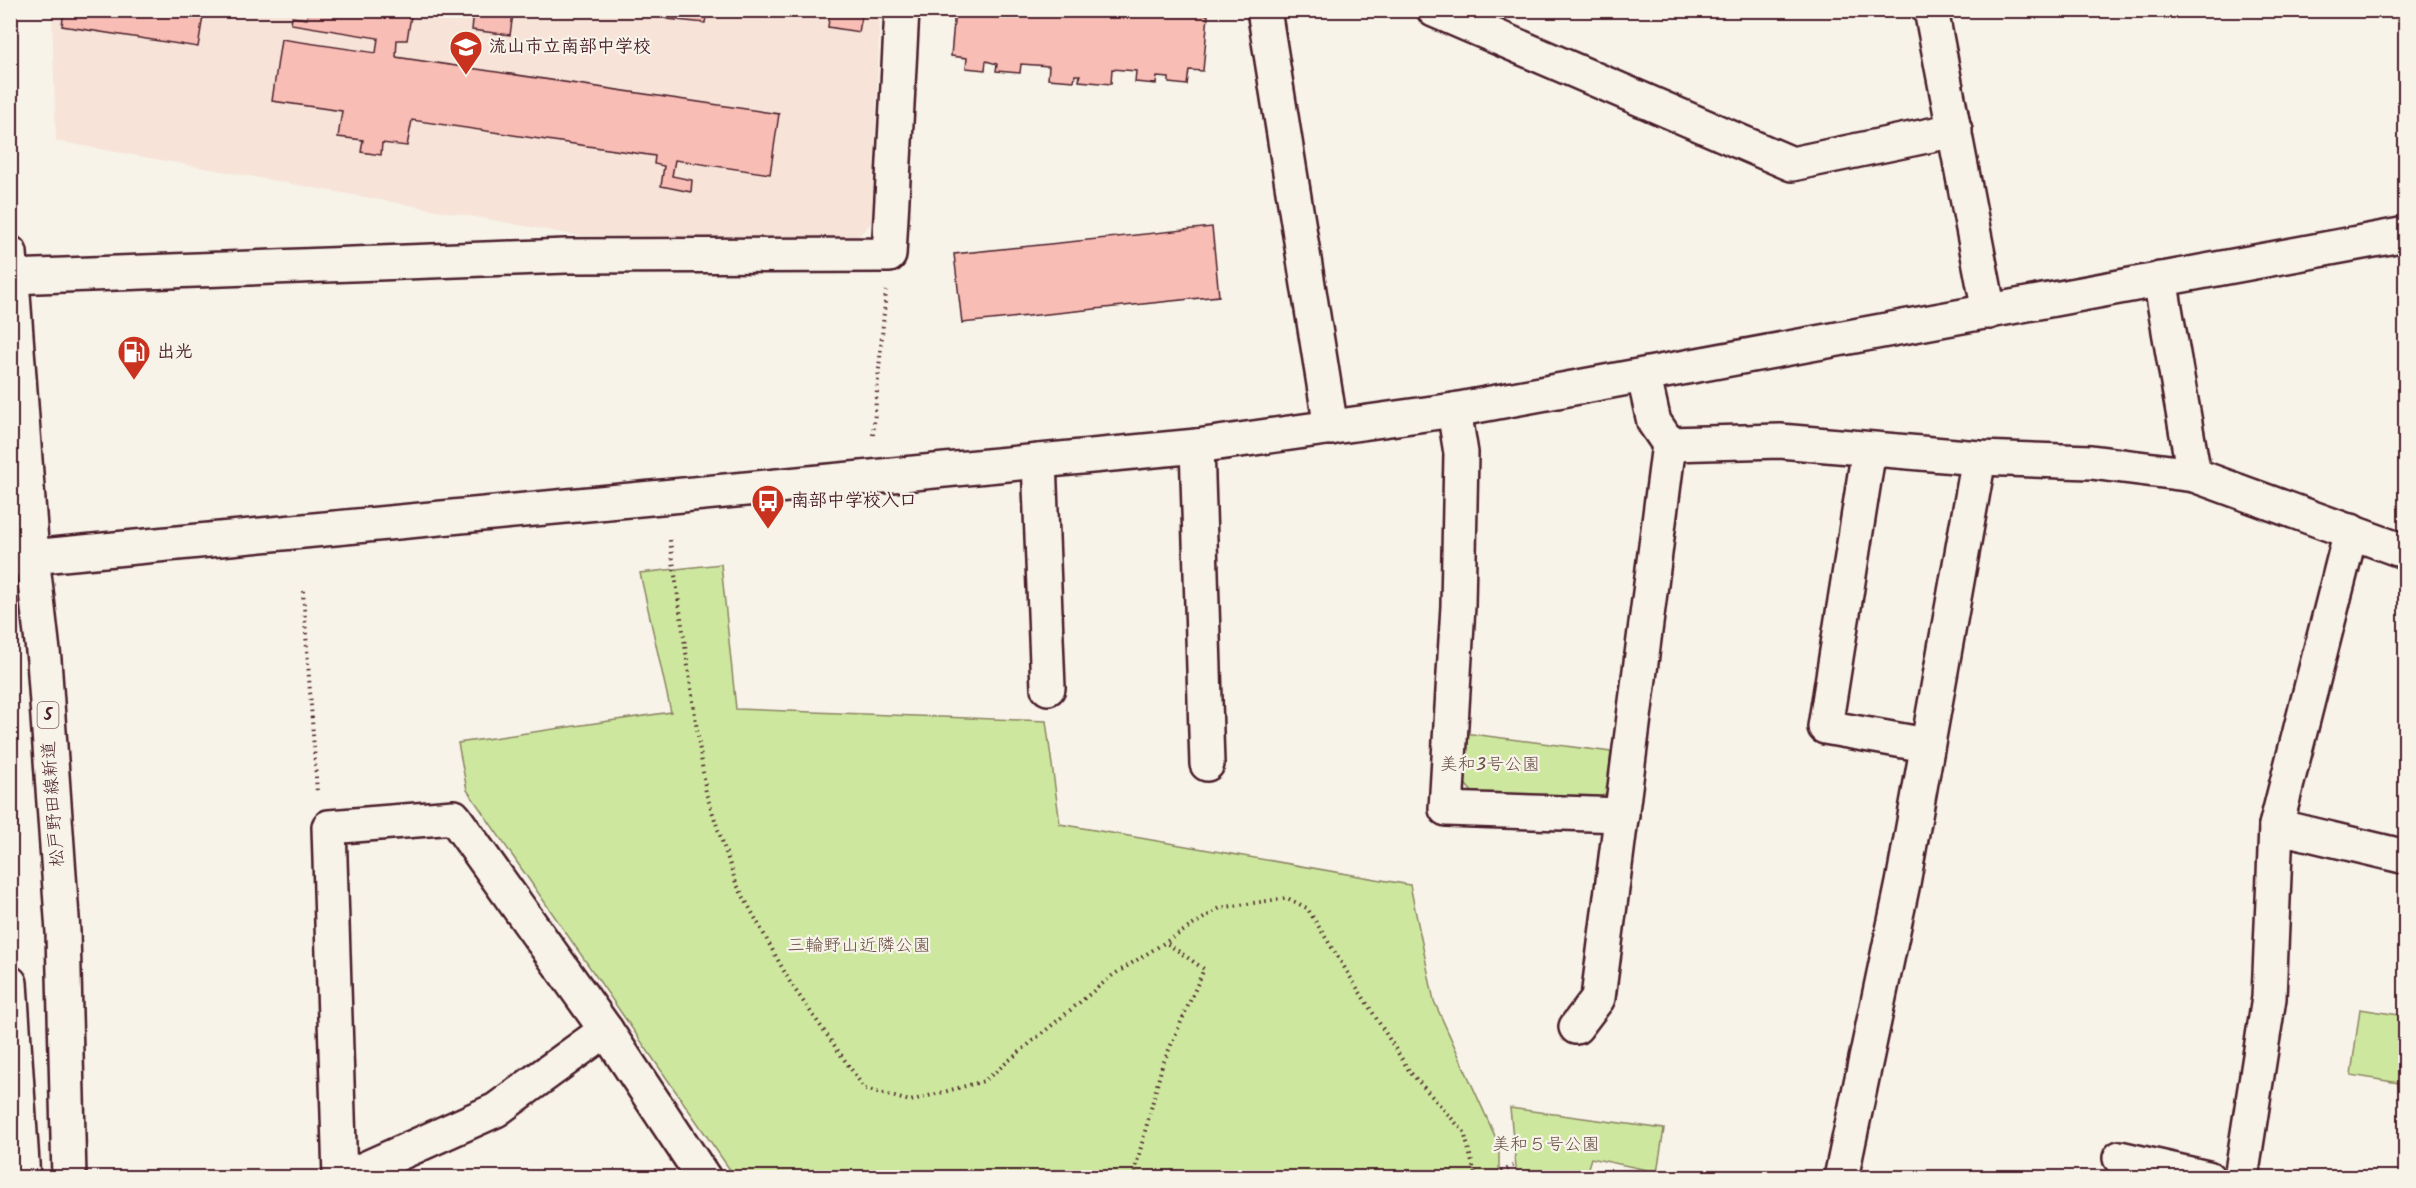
<svg xmlns="http://www.w3.org/2000/svg" width="2416" height="1188" viewBox="0 0 2416 1188" font-family="Kalam,'Klee One',sans-serif">
  <rect width="100%" height="100%" fill="#f7f3e8"/>
  <filter id="ink" filterUnits="userSpaceOnUse"><feTurbulence type="fractalNoise" baseFrequency=".0167" numOctaves="2"/><feDisplacementMap in="SourceGraphic" scale="12" xChannelSelector="R" yChannelSelector="G"/><feConvolveMatrix kernelMatrix="1 2 1 2 8 2 1 2 1" color-interpolation-filters="sRGB"/></filter>
  <g filter="url(#ink)">
    <!-- built -->
    <polygon fill="#f7e3d8" points="52,11 880,11 872,222 858,237 580,236 56,141"/>
    <!-- green -->
    <g fill="#cde89e" stroke="#8c8464" stroke-width="1.5">
      <polygon points="721,564 736,709 1046,721 1060,824 1410,885 1434,1001 1499,1145 1499,1177 735,1177 467,790 458,743 671,712 640,573"/>
      <polygon points="1464,733 1611,752 1608,792 1596,800 1473,793 1461,779"/>
      <polygon points="2360,1009 2405,1016 2405,1084 2351,1075"/>
      <polygon points="1510,1108 1664,1129 1657,1172 1591,1158 1585,1177 1517,1177"/>
    </g>
    <!-- building -->
    <g fill="#f8bdb4" stroke="#4a1f2b" stroke-width="1.5">
      <polygon points="64,10 204,10 198,47 62,26"/>
      <polygon points="308,10 412,10 407,40 397,40 396,57 779,114 770,174 675,160 672,176 692,180 691,192 661,186 664,166 654,164 655,156 412,120 407,146 382,143 381,155 361,152 363,140 338,137 342,111 272,101 281,39 376,53 378,38 291,24 292,17 307,19"/>
      <polygon points="474,10 503,10 502,13 513,14 510,35 472,30"/>
      <polygon points="668,10 707,10 705,23 667,19"/>
      <polygon points="830,10 863,10 859,32 828,27"/>
      <polygon points="955,10 1153,10 1208,15 1203,71 1189,70 1187,85 1169,83 1169,78 1157,77 1156,84 1135,82 1136,71 1112,69 1111,84 1079,81 1080,75 1075,75 1074,81 1048,79 1049,66 1021,64 1020,73 996,71 997,64 986,61 985,70 966,68 967,58 951,56"/>
      <polygon points="1212,227 1219,296 962,323 954,254"/>
    </g>
    <g fill="none" stroke-linecap="round" stroke-linejoin="round">
      <!-- minor casing -->
      <g stroke="#4a1f2b" stroke-width="38">
        <g id="minor">
          <polyline points="1264,10 1331,428"/>
          <polyline points="1434,10 1792,164 1955,130"/>
          <polyline points="1931,10 1989,312"/>
          <polyline points="11,277 566,256 889,255 902,10"/>
          <polyline points="2160,279 2194,475"/>
          <polyline points="1644,377 1654,422 1669,444 1780,441 1979,458 2091,462 2194,475 2406,552"/>
          <polyline points="1454,410 1461,453 1458,606 1446,809 1622,815"/>
          <polyline points="1197,446 1207,764"/>
          <polyline points="1869,449 1825,727 1926,745"/>
          <polyline points="1039,461 1048,688"/>
          <polyline points="10,559 1197,446 1454,410 2406,234"/>
          <polyline points="2276,826 2351,531"/>
          <polyline points="1576,1027 1598,998 1669,444"/>
          <polyline points="2120,1158 2208,1178"/>
          <polyline points="340,1178 329,827 454,817 606,1030 704,1178"/>
          <polyline points="344,1178 496,1110 606,1030"/>
          <polyline points="1841,1178 1903,883 1979,458"/>
          <polyline points="2241,1178 2269,998 2276,826 2406,857"/>
        </g>
      </g>
      <!-- major casing -->
      <g stroke="#4a1f2b" stroke-width="38">
        <g id="major">
          <polyline points="10,253 32,556 44,660 63,932 69,1178"/>
          <polyline points="10,983 23,1178"/>
        </g>
      </g>
      <!-- path -->
      <g stroke="#4a1f2b" stroke-width="4" stroke-dasharray="1.5 4.5" stroke-linecap="butt">
        <polyline points="873,435 886,291"/>
        <polyline points="670,540 706,793 736,883 791,984 865,1089 910,1101 984,1081 1113,975 1220,908 1287,898 1307,908 1410,1072 1464,1132 1476,1178"/>
        <polyline points="303,591 317,792"/>
        <polyline points="1133,1178 1162,1066 1204,969 1165,942"/>
        <polyline points="1491,1178 1516,1164"/>
      </g>
      <!-- minor -->
      <use href="#minor" stroke="#f7f3e8" stroke-width="33"/>
      <!-- major -->
      <use href="#major" stroke="#f7f3e8" stroke-width="33"/>
    </g>
  </g>
  <!-- icons -->
  <defs>
    <g id="school-pin" transform="scale(1.725)"><path d="M0 17L-7.5 6A9.5 9.5 0 1 1 7.5 6Z" fill="#c8321e" stroke="#f7f3e8"/><path d="M0-5L7-2L0 1L-7-2ZM-4 1L0 2.5L4 1V4Q0 6-4 4Z" fill="#fff"/></g>
    <g id="fuel-pin" transform="scale(1.725)"><path d="M0 17L-7.5 6A9.5 9.5 0 1 1 7.5 6Z" fill="#c8321e" stroke="#f7f3e8"/><path d="M-5.5-6h7V0h2V4h1.3V-2.5L3-4.5l.8-.8L6-3V5H2.5V1h-1V6h-7ZM-4.2-4.7v3.2H.2V-4.7Z" fill="#fff"/></g>
    <g id="bus-pin" transform="scale(1.725)"><path d="M0 17L-7.5 6A9.5 9.5 0 1 1 7.5 6Z" fill="#c8321e" stroke="#f7f3e8"/><path d="M-5-6H5V4H4V6H2V4H-2V6H-4V4H-5ZM-3.5-4V0h7V-4ZM-3.5 1.2v1.5H-2V1.2ZM2 1.2v1.5H3.5V1.2Z" fill="#fff"/></g>
  </defs>
  <g fill-rule="evenodd">
    <use href="#school-pin" x="466" y="47"/>
    <use href="#fuel-pin" x="134" y="352"/>
    <use href="#bus-pin" x="768" y="501"/>
  </g>
  <g text-anchor="middle" dominant-baseline="central" stroke-width="4.5" stroke-linejoin="round" paint-order="stroke">
    <!-- shield labels -->
    <rect fill="#f7f3e8" stroke="#7e5f64" stroke-width="1.5" x="37.5" y="702" width="21" height="26" rx="4.5"/>
    <g font-size="16" font-weight="bold" fill="#4a1f2b">
      <text x="48" y="715">5</text>
    </g>
    <!-- poi labels -->
    <g font-size="18" font-weight="bold" fill="#4a1f2b" stroke="#f7f3e8" text-anchor="start">
      <text x="489" y="47">流山市立南部中学校</text>
      <text x="157" y="352">出光</text>
      <text x="791" y="501">南部中学校入口</text>
    </g>
    <!-- park labels -->
    <g font-size="18" fill="#6b5148" stroke="#f7f3e8">
      <text x="1490" y="765">美和3号公園</text>
      <text x="859" y="946">三輪野山近隣公園</text>
      <text x="1546" y="1145">美和５号公園</text>
    </g>
    <!-- street labels -->
    <g font-size="18" fill="#4a1f2b" stroke="#f7f3e8">
      <text transform="translate(54 804) rotate(-94)">松戸野田線新道</text>
    </g>
  </g>
  <!-- margin -->
  <rect width="2416" height="1188" fill="none" stroke="#f7f3e8" stroke-width="36"/>
  <rect x="18" y="18" width="2380" height="1152" fill="none" stroke="#4a1f2b" stroke-width="2" filter="url(#ink)"/>
</svg>
